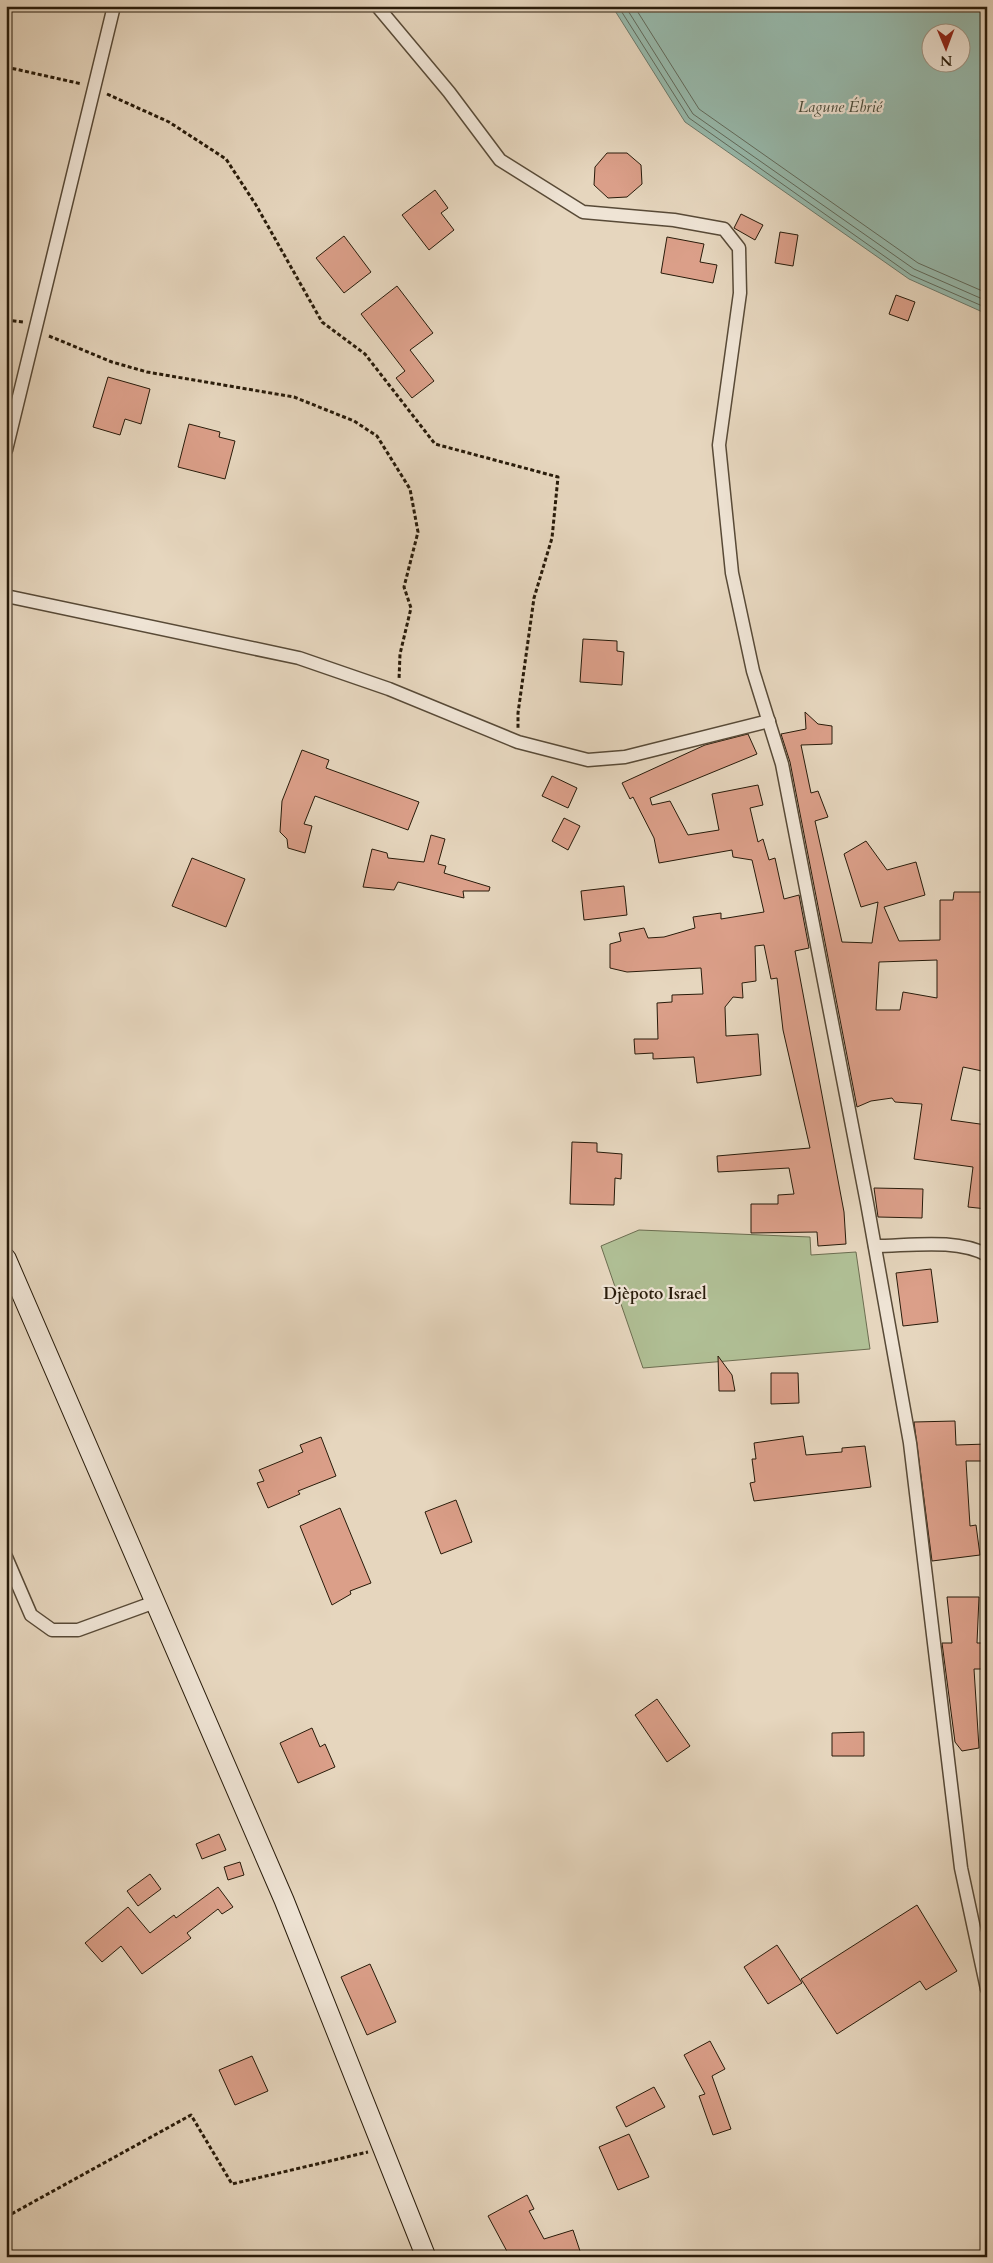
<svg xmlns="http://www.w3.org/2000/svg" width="993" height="2263" viewBox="0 0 993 2263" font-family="Cardo,serif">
  <rect width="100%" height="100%" fill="#e6d6be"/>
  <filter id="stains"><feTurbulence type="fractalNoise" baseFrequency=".004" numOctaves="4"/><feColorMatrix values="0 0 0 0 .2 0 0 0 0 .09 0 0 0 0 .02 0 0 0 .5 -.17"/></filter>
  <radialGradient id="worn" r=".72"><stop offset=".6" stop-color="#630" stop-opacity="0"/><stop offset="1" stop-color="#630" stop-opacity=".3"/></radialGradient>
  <!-- green -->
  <polygon fill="#b0bf95" stroke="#6c6d50" points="639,1230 810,1237 811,1255 856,1252 870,1349 643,1368 601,1246"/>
  <!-- water -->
  <path fill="#97baad" stroke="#6b7a6c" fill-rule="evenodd" d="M 612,6 L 987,6 L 987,314 L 909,279 L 685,122 ZM 930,32 L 960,32 L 960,62 L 930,62 Z"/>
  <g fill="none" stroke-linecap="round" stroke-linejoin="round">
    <!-- shore -->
    <g stroke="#606a5c" stroke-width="1">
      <polyline points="618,6 689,118 911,275 987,308"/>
      <polyline points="625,6 693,114 914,269 987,301"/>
      <polyline points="634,6 699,109 918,263 987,293"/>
    </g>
  </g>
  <!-- building -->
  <g fill="#db9f89" stroke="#281b0a" fill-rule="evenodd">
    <polygon points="607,153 627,153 641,165 642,184 627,197 608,198 594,185 595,167"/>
    <polygon points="435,190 448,208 441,213 454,230 429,250 402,215"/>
    <polygon points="741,214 763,225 755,240 734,228"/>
    <polygon points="780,232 798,235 793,266 775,263"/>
    <polygon points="344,236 371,272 344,293 316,258"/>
    <polygon points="667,237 704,244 700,262 717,265 713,283 661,273"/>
    <polygon points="397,286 433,333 410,350 434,381 412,398 396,378 405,371 361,314"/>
    <polygon points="896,295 915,302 908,321 889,314"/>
    <polygon points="108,377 150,389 141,424 125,419 120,435 93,427"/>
    <polygon points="189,424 220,432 219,437 235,441 225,479 178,467"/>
    <polygon points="583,639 617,641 617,651 624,652 622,685 580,682"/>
    <path d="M 805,712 L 818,724 L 832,726 L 832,744 L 801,745 L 811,793 L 818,791 L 828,817 L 815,821 L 842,942 L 872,943 L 878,902 L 861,907 L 844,854 L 866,841 L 887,870 L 916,862 L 925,895 L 884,907 L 899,941 L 940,940 L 940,900 L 953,900 L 954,892 L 987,892 L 987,1072 L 963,1067 L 951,1120 L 987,1125 L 987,1209 L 968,1207 L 973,1167 L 914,1159 L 922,1104 L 895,1102 L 892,1098 L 871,1101 L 857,1107 L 790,762 L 781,734 L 806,729 ZM 937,960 L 937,998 L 903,992 L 900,1010 L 876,1010 L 879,962 Z"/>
    <polygon points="748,734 757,754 650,798 652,805 670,801 688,835 719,830 712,794 758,785 763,805 750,808 758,842 763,839 769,860 775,858 784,899 799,895 809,948 795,951 844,1212 846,1244 818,1246 817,1232 751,1233 751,1204 778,1204 778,1195 794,1194 789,1168 718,1172 717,1156 810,1148 783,1030 777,978 771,979 764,945 755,946 756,981 742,983 743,998 733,997 725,1007 726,1036 758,1034 761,1075 697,1083 694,1057 653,1059 653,1053 635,1054 634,1039 658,1039 657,1003 672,1002 672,995 703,994 701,968 627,972 610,968 610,944 621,941 619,933 644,928 648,938 664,937 695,928 693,917 721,913 721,919 764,912 752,860 733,857 732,850 659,863 654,838 633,797 630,799 622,783 705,745"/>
    <polygon points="302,750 329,760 326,768 419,802 408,830 315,796 304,824 312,826 305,853 288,848 287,839 280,832 282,801"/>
    <polygon points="552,776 577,788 568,808 542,796"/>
    <polygon points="564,818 580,826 568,850 552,841"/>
    <polygon points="431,835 445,839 438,864 446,866 444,873 490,887 489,891 463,891 464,898 398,882 394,890 363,887 372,849 387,853 388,858 424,862"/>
    <polygon points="192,858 245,879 226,927 172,906"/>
    <polygon points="624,886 627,915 584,920 581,891"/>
    <polygon points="572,1142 597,1143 597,1152 622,1154 621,1179 615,1178 614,1205 570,1204"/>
    <polygon points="874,1188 923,1189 922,1218 878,1217"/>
    <polygon points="931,1269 938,1322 903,1326 896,1273"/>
    <polygon points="718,1356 732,1375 735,1391 719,1391"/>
    <polygon points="771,1373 798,1373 799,1403 771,1404"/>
    <polygon points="955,1421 956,1445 987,1444 987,1461 966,1461 970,1526 976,1525 980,1555 932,1561 914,1422"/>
    <polygon points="803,1436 806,1455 842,1452 842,1448 865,1446 871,1487 754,1501 750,1483 755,1482 752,1459 756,1459 754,1443"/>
    <polygon points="321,1437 336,1476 298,1491 300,1494 268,1508 257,1483 264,1481 259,1470 303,1452 300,1445"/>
    <polygon points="456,1500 472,1542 441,1554 425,1512"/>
    <polygon points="340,1508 371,1583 350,1591 351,1594 332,1605 300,1526"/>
    <polygon points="947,1597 979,1597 977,1643 987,1643 987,1669 974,1669 979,1748 962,1751 955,1742 942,1643 952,1643"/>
    <polygon points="657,1699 690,1746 667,1762 635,1715"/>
    <polygon points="312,1728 320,1747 325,1744 335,1767 298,1783 280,1743"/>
    <polygon points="864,1732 864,1756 832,1756 832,1733"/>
    <polygon points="219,1834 226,1850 202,1859 196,1844"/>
    <polygon points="240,1862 244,1875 228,1880 224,1867"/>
    <polygon points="150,1874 161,1889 138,1906 127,1891"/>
    <polygon points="218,1887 233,1907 222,1914 218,1909 187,1933 191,1938 142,1974 121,1946 102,1962 85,1943 128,1907 150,1933 174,1915 176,1918"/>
    <polygon points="917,1905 957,1971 926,1990 920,1981 837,2034 801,1979"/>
    <polygon points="777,1945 802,1983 768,2004 744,1967"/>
    <polygon points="370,1964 396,2022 367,2035 341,1977"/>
    <polygon points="710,2041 725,2069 712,2076 731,2129 713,2135 699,2096 705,2094 684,2055"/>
    <polygon points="252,2056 268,2091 235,2105 219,2070"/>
    <polygon points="654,2087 665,2107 626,2127 616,2107"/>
    <polygon points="629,2134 649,2177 618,2190 599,2147"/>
    <polygon points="527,2195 534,2209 529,2211 544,2239 573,2230 582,2257 510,2257 488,2216"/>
  </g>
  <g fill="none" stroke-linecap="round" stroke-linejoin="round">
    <!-- street casing -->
    <g stroke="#584a37" stroke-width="15">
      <g id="street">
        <polyline points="377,6 449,92 500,160 583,212 674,220 724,229 739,248 740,293 719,445 732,573 753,671 782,764 867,1203 910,1443 961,1868 987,1989"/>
        <polyline points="6,450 114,6"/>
        <polyline points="6,596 299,658 389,689 518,742 588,760 625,757 769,721"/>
        <path d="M 875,1246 C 908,1246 957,1238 987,1255"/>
        <polyline points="6,1557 31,1615 52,1630 78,1630 155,1602"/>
      </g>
    </g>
    <!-- secondary casing -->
    <g stroke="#281b0a" stroke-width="21">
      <polyline id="secondary" points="6,1258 284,1900 426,2257"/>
    </g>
    <!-- path -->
    <g stroke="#281b0a" stroke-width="3" stroke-dasharray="4 2.5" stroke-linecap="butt">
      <polyline points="6,67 82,84"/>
      <polyline points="107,94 169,122 226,159 256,205 322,322 365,354 435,444 558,477 552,538 534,598 518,713 518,728"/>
      <polyline points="6,320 23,322"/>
      <polyline points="49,336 112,362 147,372 294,397 354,421 377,436 410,489 418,532 404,587 411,608 400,654 399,680"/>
      <polyline points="6,2217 191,2115 232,2184 368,2152"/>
    </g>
    <!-- street -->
    <use href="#street" stroke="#efe4d5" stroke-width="12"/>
    <!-- secondary -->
    <use href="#secondary" stroke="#efe4d5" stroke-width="19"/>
  </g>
  <g text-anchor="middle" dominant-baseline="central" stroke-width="4.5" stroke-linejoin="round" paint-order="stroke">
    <!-- water labels -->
    <g font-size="16" font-style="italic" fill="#494b3b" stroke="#efe4d5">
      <text x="840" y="107">Lagune Ébrié</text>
    </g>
    <!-- neighbourhood labels -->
    <g font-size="16" font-weight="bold" fill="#281b0a" stroke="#efe4d5">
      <text x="655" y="1294">Djèpoto Israel</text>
    </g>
  </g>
  <!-- margin -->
  <rect width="993" height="2263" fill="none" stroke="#e6d6be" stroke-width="25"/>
  <rect x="8" y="8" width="978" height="2248" fill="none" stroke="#281b0a" stroke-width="2.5"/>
  <rect x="12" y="12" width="968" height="2238" fill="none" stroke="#281b0a"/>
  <!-- north arrow -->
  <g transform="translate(946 48) rotate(179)"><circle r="24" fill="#efe4d5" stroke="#9f9484"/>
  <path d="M0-4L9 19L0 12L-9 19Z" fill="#8f2418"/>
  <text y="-8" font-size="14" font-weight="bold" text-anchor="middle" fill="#281b0a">N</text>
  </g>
  <rect width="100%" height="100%" filter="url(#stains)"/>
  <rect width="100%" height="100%" fill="url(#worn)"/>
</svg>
